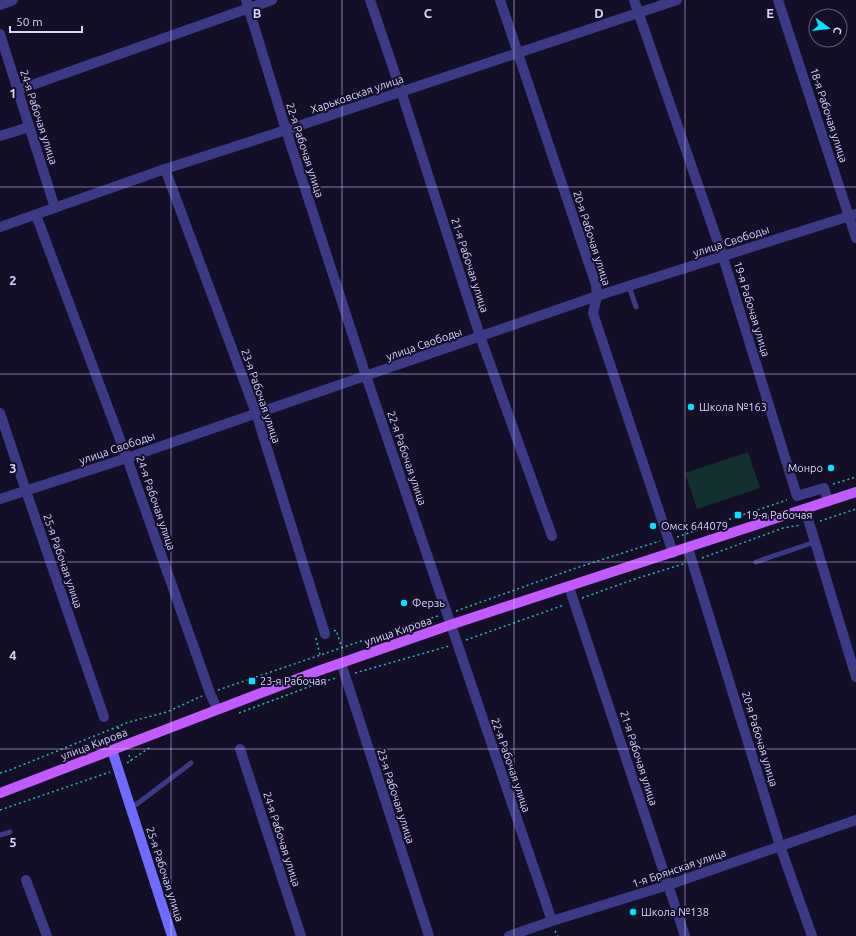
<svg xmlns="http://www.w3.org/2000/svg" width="856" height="936" viewBox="0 0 856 936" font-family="Ubuntu,sans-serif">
  <rect width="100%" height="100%" fill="#130f26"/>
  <!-- green -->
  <polygon fill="#12302f" points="748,452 760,488 697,509 685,473"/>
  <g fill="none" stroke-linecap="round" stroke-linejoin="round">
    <!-- path -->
    <g stroke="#2fb8b0" stroke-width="1.5" stroke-dasharray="2 3" stroke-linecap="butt">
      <polyline points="833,484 856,477"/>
      <polyline points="820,521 856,509"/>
      <polyline points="677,537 787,500"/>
      <polyline points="702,558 783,528 801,525"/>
      <polyline points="582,598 635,579 683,564"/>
      <polyline points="456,611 576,568 660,541"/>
      <polyline points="334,631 336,630 342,648"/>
      <polyline points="316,638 320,655"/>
      <polyline points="466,640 564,605"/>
      <polyline points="355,673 449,646"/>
      <polyline points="218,690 414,623 438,616"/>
      <polyline points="239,713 322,682 336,678"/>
      <polyline points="118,727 120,733"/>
      <polyline points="129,755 131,761"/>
      <polyline points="127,763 152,746"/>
      <polyline points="0,773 10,770 129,722 167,712 202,696"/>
      <polyline points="0,810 110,772"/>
      <polyline points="555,931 558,936"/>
    </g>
    <!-- lane -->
    <g stroke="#3d3a85" stroke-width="5">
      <polyline points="629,286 636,307"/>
      <polyline points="756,562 815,542"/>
      <polyline points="130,806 137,804 191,763"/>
      <polyline points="0,835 10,832"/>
    </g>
    <!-- street -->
    <g stroke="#3d3a85" stroke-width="10">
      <polyline points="246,0 286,130 366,376 552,921"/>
      <polyline points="370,0 401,91 480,336 552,536"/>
      <polyline points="500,0 596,285 597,296 593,313 673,553"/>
      <polyline points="634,0 723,257 797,496 824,488 828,501"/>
      <polyline points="778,0 856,238"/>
      <polyline points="0,5 13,0"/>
      <polyline points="0,34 55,208"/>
      <polyline points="18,90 272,0"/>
      <polyline points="0,136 29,127"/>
      <polyline points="165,169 256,413 325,634"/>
      <polyline points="36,215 127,458 210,693 217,709"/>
      <polyline points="0,227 165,169 286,130 677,0"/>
      <polyline points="0,413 26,491 104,717"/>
      <polyline points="0,499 127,458 597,296 856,214"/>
      <polyline points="805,509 856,677"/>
      <polyline points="688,548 780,846 812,936"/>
      <polyline points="569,587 685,936"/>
      <polyline points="341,663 429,936"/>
      <polyline points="240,749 301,936"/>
      <polyline points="26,880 47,936"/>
      <polyline points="509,936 552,921 668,885 856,820"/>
    </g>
    <!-- secondary -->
    <polyline stroke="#6f6bff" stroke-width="10" points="112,750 172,936"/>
    <!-- primary -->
    <polyline stroke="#c25bff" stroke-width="10" points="0,793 318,671 450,625 856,492"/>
  </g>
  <!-- grid -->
  <path fill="none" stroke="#d9d4ff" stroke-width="1" stroke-opacity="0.55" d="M 171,0 L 171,936M 342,0 L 342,936M 514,0 L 514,936M 685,0 L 685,936M 0,187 L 856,187M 0,374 L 856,374M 0,562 L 856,562M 0,749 L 856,749"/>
  <!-- markers -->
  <g fill="#00e5ff" stroke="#130f26" stroke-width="1.5">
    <circle cx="691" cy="407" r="4"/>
    <circle cx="831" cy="468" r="4"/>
    <rect x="734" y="511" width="8" height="8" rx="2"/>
    <circle cx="653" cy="526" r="4"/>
    <circle cx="404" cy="603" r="4"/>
    <rect x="248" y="677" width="8" height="8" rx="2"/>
    <circle cx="633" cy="912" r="4"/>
  </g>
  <g text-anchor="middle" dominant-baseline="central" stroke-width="4" stroke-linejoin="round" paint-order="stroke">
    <!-- street labels -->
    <g font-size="11" fill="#d9d4ff" stroke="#130f26">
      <text transform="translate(357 94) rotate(-19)">Харьковская улица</text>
      <text transform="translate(829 115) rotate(72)">18-я Рабочая улица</text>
      <text transform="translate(39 117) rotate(72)">24-я Рабочая улица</text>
      <text transform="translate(305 150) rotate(72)">22-я Рабочая улица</text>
      <text transform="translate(592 238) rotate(72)">20-я Рабочая улица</text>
      <text transform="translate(731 241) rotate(-18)">улица Свободы</text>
      <text transform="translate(470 265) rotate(72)">21-я Рабочая улица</text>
      <text transform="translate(752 309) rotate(73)">19-я Рабочая улица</text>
      <text transform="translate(424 344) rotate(-19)">улица Свободы</text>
      <text transform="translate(261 396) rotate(71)">23-я Рабочая улица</text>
      <text transform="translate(117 448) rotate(-19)">улица Свободы</text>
      <text transform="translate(407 458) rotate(71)">22-я Рабочая улица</text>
      <text transform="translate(156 503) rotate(71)">24-я Рабочая улица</text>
      <text transform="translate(63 561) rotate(71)">25-я Рабочая улица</text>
      <text transform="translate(398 631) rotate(-19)">улица Кирова</text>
      <text transform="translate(760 739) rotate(73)">20-я Рабочая улица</text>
      <text transform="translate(94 744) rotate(-21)">улица Кирова</text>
      <text transform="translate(639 758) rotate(72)">21-я Рабочая улица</text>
      <text transform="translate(511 765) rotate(71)">22-я Рабочая улица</text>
      <text transform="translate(396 796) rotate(72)">23-я Рабочая улица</text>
      <text transform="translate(282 839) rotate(72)">24-я Рабочая улица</text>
      <text transform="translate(679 868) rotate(-19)">1-я Брянская улица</text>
      <text transform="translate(165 874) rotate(72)">25-я Рабочая улица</text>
    </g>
    <!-- poi labels -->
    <g font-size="11" fill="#d9d4ff" stroke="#130f26" text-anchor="start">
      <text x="699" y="407">Школа №163</text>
      <text x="823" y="468" text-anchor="end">Монро</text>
      <text x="746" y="515">19-я Рабочая</text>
      <text x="661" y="526">Омск 644079</text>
      <text x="412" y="603">Ферзь</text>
      <text x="260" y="681">23-я Рабочая</text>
      <text x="641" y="912">Школа №138</text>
    </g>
  </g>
  <g font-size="13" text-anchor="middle" font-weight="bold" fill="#d9d4ff" stroke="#130f26" stroke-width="4" stroke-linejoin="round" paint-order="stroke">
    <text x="257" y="18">B</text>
    <text x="428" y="18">C</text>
    <text x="599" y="18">D</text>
    <text x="770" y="18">E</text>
    <text x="13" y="98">1</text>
    <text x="13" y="285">2</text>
    <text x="13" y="473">3</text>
    <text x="13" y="660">4</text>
    <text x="13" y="847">5</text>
  </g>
  <!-- north arrow -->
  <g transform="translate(828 28) rotate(105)"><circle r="19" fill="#130f26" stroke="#625e7d"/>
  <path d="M0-3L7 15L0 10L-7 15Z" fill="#00e5ff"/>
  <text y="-6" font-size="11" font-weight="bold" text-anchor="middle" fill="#d9d4ff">С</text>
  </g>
  <!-- scale -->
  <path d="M10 26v6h72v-6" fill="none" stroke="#d9d4ff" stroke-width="2"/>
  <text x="16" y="26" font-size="12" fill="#d9d4ff" stroke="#130f26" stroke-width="3" paint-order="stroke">50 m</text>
</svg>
